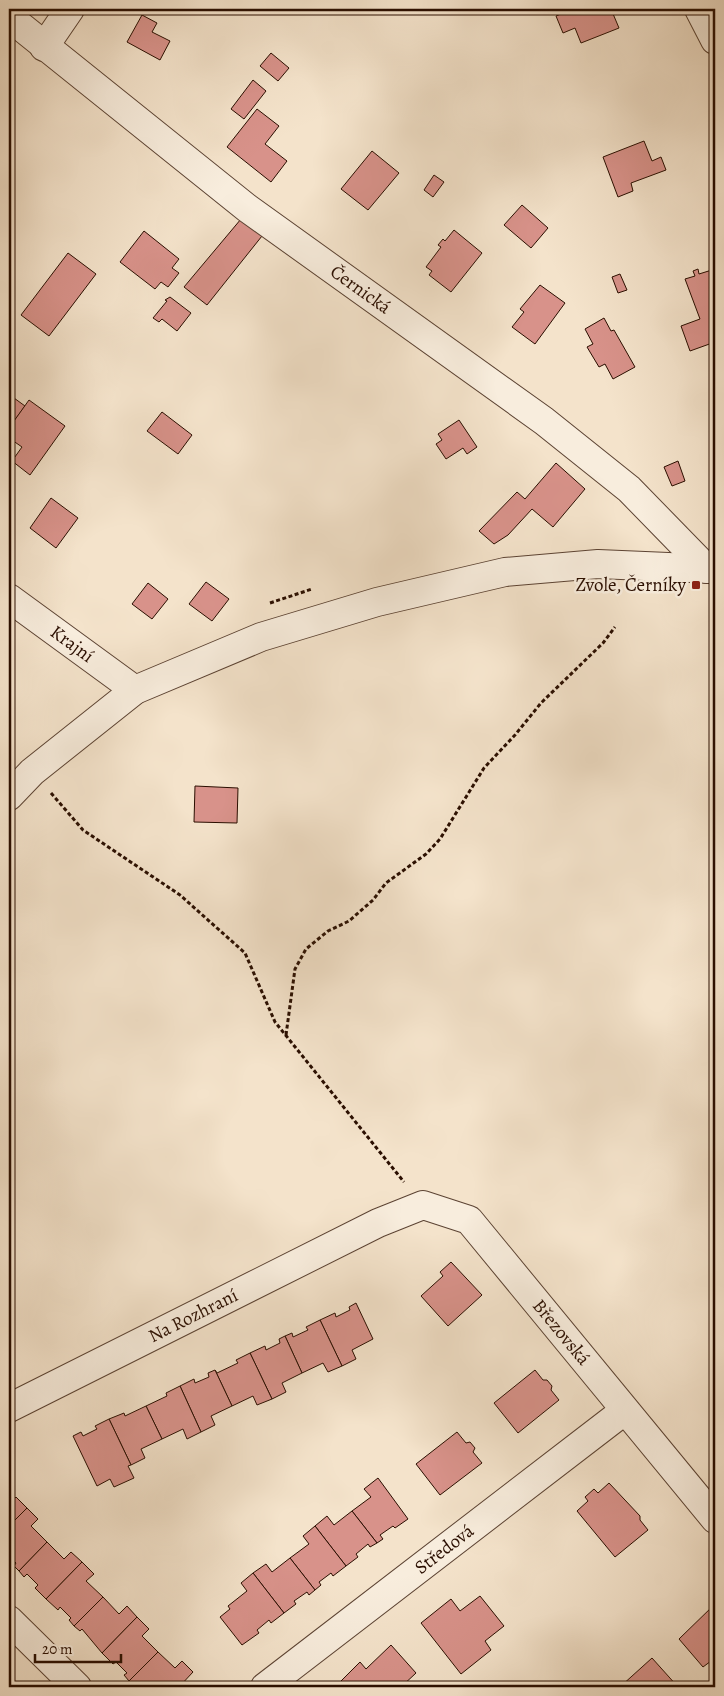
<svg xmlns="http://www.w3.org/2000/svg" width="724" height="1696" viewBox="0 0 724 1696" font-family="Alegreya,serif">
  <rect width="100%" height="100%" fill="#f4e3cb"/>
  <filter id="stains"><feTurbulence type="fractalNoise" baseFrequency=".004" numOctaves="4"/><feColorMatrix values="0 0 0 0 .2 0 0 0 0 .09 0 0 0 0 .02 0 0 0 .5 -.17"/></filter>
  <radialGradient id="worn" r=".72"><stop offset=".6" stop-color="#630" stop-opacity="0"/><stop offset="1" stop-color="#630" stop-opacity=".3"/></radialGradient>
  <!-- building -->
  <g fill="#d8928a" stroke="#2a0e00">
    <polygon points="567,9 611,9 619,28 581,43 575,28 563,33 556,16 568,11"/>
    <polygon points="142,15 157,23 152,32 170,41 160,60 127,42"/>
    <polygon points="271,53 289,68 278,81 260,66"/>
    <polygon points="253,80 266,91 244,119 231,109"/>
    <polygon points="257,109 279,126 265,144 287,161 271,182 227,147"/>
    <polygon points="644,141 652,161 661,157 666,170 631,183 633,191 618,197 603,157"/>
    <polygon points="372,151 399,173 368,210 341,189"/>
    <polygon points="434,175 444,182 433,197 424,190"/>
    <polygon points="522,205 548,228 531,248 504,225"/>
    <polygon points="241,219 262,236 207,305 184,287"/>
    <polygon points="454,230 482,253 451,292 429,275 432,271 426,267 441,247 438,245 443,239 445,241"/>
    <polygon points="144,231 179,259 172,268 179,273 168,287 161,282 155,289 120,262"/>
    <polygon points="68,253 96,274 49,336 21,315"/>
    <polygon points="698,269 699,274 715,269 715,342 690,351 681,326 700,319 685,279 695,276 693,271"/>
    <polygon points="620,274 627,290 618,293 612,277"/>
    <polygon points="540,285 565,303 535,344 512,327 524,312 520,309"/>
    <polygon points="170,297 191,313 177,331 162,319 159,322 153,318 167,301 165,300"/>
    <polygon points="604,318 611,331 614,330 635,367 613,379 605,364 599,367 587,347 593,344 585,329"/>
    <polygon points="14,398 25,406 9,428 9,402"/>
    <polygon points="29,400 65,426 30,475 12,461 22,447 9,438 9,428"/>
    <polygon points="162,412 192,435 178,454 147,431"/>
    <polygon points="459,420 477,447 467,454 463,448 446,459 436,444 442,440 438,434"/>
    <polygon points="678,461 685,481 672,486 664,467"/>
    <polygon points="556,463 585,489 553,527 532,509 508,535 494,544 479,531 517,492 525,499"/>
    <polygon points="51,498 78,518 56,548 30,528"/>
    <polygon points="206,582 229,599 212,621 189,604"/>
    <polygon points="148,583 168,599 152,619 132,604"/>
    <polygon points="195,786 238,788 237,823 194,822"/>
    <polygon points="451,1262 482,1295 448,1326 421,1296 443,1276 440,1272"/>
    <polygon points="356,1303 373,1339 352,1350 356,1359 342,1366 320,1320 335,1313 336,1317 350,1310 349,1307"/>
    <polygon points="320,1320 342,1366 328,1372 323,1363 302,1373 285,1336 292,1333 293,1337 308,1330 306,1327"/>
    <polygon points="285,1336 302,1373 282,1383 286,1392 272,1399 250,1353 265,1346 266,1350 280,1343 279,1339"/>
    <polygon points="250,1353 272,1399 257,1405 253,1396 232,1406 215,1370 217,1373 238,1363 236,1360"/>
    <polygon points="215,1370 232,1406 211,1416 215,1425 201,1432 180,1386 194,1379 195,1383 209,1377 208,1373"/>
    <polygon points="535,1370 543,1380 547,1380 552,1386 551,1390 559,1400 518,1433 494,1403"/>
    <polygon points="180,1386 201,1432 187,1439 183,1429 162,1439 146,1406 167,1396 166,1393"/>
    <polygon points="146,1406 162,1439 141,1449 145,1458 131,1465 109,1419 124,1413 125,1416"/>
    <polygon points="109,1419 131,1465 128,1466 134,1478 114,1487 110,1479 97,1486 73,1436 81,1432 83,1436 97,1429 95,1426"/>
    <polygon points="457,1432 466,1443 470,1442 475,1448 473,1452 482,1463 440,1495 416,1464"/>
    <polygon points="378,1478 408,1519 395,1528 393,1526 380,1535 383,1539 377,1543 352,1511 371,1497 364,1489"/>
    <polygon points="609,1483 640,1516 640,1520 648,1530 615,1557 577,1511 588,1501 585,1497 594,1489 598,1493"/>
    <polygon points="16,1497 27,1508 9,1526 9,1504"/>
    <polygon points="27,1508 38,1519 31,1526 47,1542 19,1571 14,1566 16,1563 9,1556 9,1526"/>
    <polygon points="352,1511 377,1543 370,1547 368,1544 356,1554 358,1557 346,1566 315,1526 327,1516 334,1525"/>
    <polygon points="315,1526 346,1566 333,1576 331,1573 319,1582 321,1585 315,1590 290,1558 309,1544 303,1536"/>
    <polygon points="47,1542 64,1559 71,1552 82,1562 46,1599 35,1588 38,1585 27,1574 24,1577 19,1571"/>
    <polygon points="290,1558 315,1590 309,1595 307,1592 294,1601 296,1604 284,1613 253,1573 266,1564 272,1572"/>
    <polygon points="82,1562 94,1574 86,1581 103,1597 74,1626 69,1620 71,1618 60,1607 58,1610 46,1599"/>
    <polygon points="253,1573 284,1613 271,1623 269,1620 257,1630 259,1633 242,1645 220,1617 230,1609 228,1606 247,1591 241,1583"/>
    <polygon points="480,1596 504,1626 485,1641 491,1650 461,1674 421,1623 451,1599 460,1611"/>
    <polygon points="103,1597 119,1614 127,1606 137,1617 102,1653 82,1629 80,1631 74,1626"/>
    <polygon points="715,1604 715,1658 703,1667 679,1639"/>
    <polygon points="137,1617 149,1629 142,1636 158,1652 129,1681 124,1675 127,1673 116,1662 113,1664 102,1653"/>
    <polygon points="391,1645 416,1673 401,1687 347,1687 341,1681 360,1662 366,1669"/>
    <polygon points="158,1652 175,1668 182,1661 193,1672 179,1687 142,1687 137,1683 135,1686 129,1681"/>
    <polygon points="652,1658 678,1687 621,1686"/>
  </g>
  <g fill="none" stroke-linecap="round" stroke-linejoin="round">
    <!-- minor casing -->
    <g stroke="#5c4333" stroke-width="30">
      <g id="minor">
        <polyline points="699,9 715,40"/>
        <path id="s1" d="M 9,17 L 247,208 L 544,421 L 629,489 L 707,569"/>
        <polyline points="44,47 70,9"/>
        <path id="s2" d="M 9,598 L 135,690"/>
        <path id="s3" d="M 9,1408 L 378,1223 L 423,1205 L 469,1220 L 715,1519"/>
        <polyline points="9,1620 77,1687"/>
        <path id="s4" d="M 265,1687 L 624,1411"/>
      </g>
    </g>
    <!-- tertiary casing -->
    <g stroke="#5c4333" stroke-width="30">
      <polyline id="tertiary" points="9,796 32,772 135,690 261,637 377,602 505,572 598,564 715,569"/>
    </g>
    <!-- path -->
    <g stroke="#2a0e00" stroke-width="3" stroke-dasharray="4 2.5" stroke-linecap="butt">
      <polyline points="270,603 312,589"/>
      <polyline points="51,793 83,830 180,895 245,953 275,1022 404,1182"/>
      <polyline points="286,1035 295,969 306,949 328,931 349,921 373,900 386,883 426,854 440,839 484,768 515,735 541,703 603,643 615,627"/>
    </g>
    <!-- minor -->
    <use href="#minor" stroke="#f8eddd" stroke-width="28"/>
    <!-- tertiary -->
    <use href="#tertiary" stroke="#f8eddd" stroke-width="28"/>
  </g>
  <!-- markers -->
  <rect fill="#8f2418" stroke="#f8eddd" stroke-width="2" x="691" y="580" width="10" height="10" rx="2.5"/>
  <g text-anchor="middle" dominant-baseline="central" stroke-width="5" stroke-linejoin="round" paint-order="stroke">
    <!-- street labels -->
    <g font-size="19" fill="#2a0e00" stroke="#f8eddd">
      <text stroke="none"><textPath href="#s1" startOffset="445">Černická</textPath></text>
      <text stroke="none"><textPath href="#s2" startOffset="78">Krajní</textPath></text>
      <text stroke="none"><textPath href="#s3" startOffset="206">Na Rozhraní</textPath></text>
      <text stroke="none"><textPath href="#s3" startOffset="655">Březovská</textPath></text>
      <text stroke="none"><textPath href="#s4" startOffset="226">Středová</textPath></text>
    </g>
    <!-- poi labels -->
    <g font-size="19" fill="#2a0e00" stroke="#f8eddd" text-anchor="end">
      <text x="686" y="585">Zvole, Černíky</text>
    </g>
  </g>
  <!-- margin -->
  <rect width="724" height="1696" fill="none" stroke="#f4e3cb" stroke-width="30"/>
  <rect x="10" y="10" width="704" height="1676" fill="none" stroke="#2a0e00" stroke-width="2.5"/>
  <rect x="15" y="15" width="694" height="1666" fill="none" stroke="#2a0e00"/>
  <!-- scale -->
  <path d="M35 1654v8h86v-8" fill="none" stroke="#2a0e00" stroke-width="2.5"/>
  <text x="42" y="1654" font-size="15" fill="#2a0e00" stroke="#f8eddd" stroke-width="4" paint-order="stroke">20 m</text>
  <rect width="100%" height="100%" filter="url(#stains)"/>
  <rect width="100%" height="100%" fill="url(#worn)"/>
</svg>
